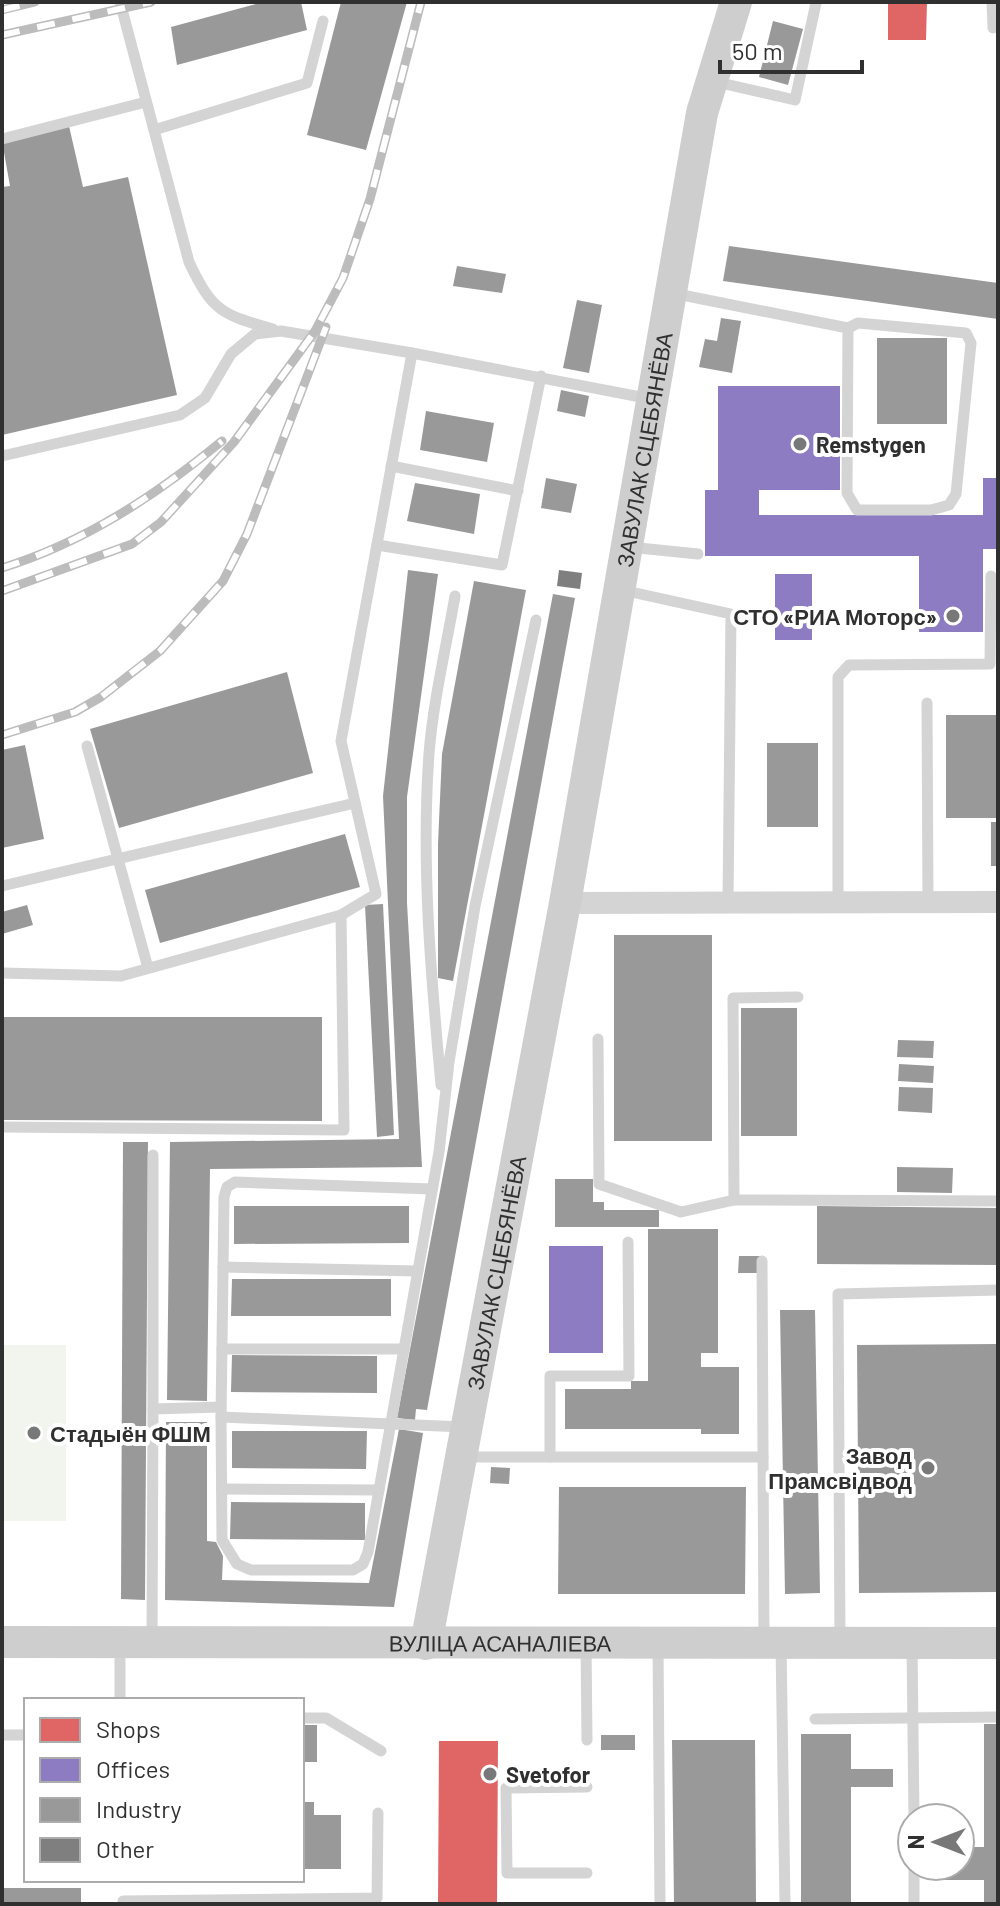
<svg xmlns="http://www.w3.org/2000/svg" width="1000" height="1906" viewBox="0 0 1000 1906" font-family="Barlow,sans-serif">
  <rect width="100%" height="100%" fill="#fff"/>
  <!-- green -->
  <rect fill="#f1f5ed" x="2" y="1345" width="64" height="176"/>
  <!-- shops -->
  <g fill="#e06666">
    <polygon points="888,2 927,2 926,40 888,40"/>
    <polygon points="439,1741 498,1741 497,1904 438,1904"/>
  </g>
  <!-- offices -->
  <g fill="#8e7cc3">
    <polygon points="718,386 840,386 840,490 759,490 759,515 983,515 983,478 998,478 998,549 983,549 983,632 919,632 919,556 705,556 705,490 718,490"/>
    <rect x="775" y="574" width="37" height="66"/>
    <rect x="549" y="1246" width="54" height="107"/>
  </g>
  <!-- industry -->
  <g fill="#999">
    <polygon points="263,2 301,2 307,30 177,65 171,27"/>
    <polygon points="341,2 407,2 366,150 307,135"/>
    <polygon points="773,21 803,29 788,85 759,77"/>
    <polygon points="69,126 83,187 128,177 177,395 2,435 2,187 10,186 2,141"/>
    <polygon points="729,246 998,283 998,319 723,281"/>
    <polygon points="457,266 506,274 502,293 453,286"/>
    <polygon points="577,300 602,305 589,373 563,368"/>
    <polygon points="721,318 741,321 732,373 699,367 705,339 717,341"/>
    <rect x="877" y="338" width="70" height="86"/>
    <polygon points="561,390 589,396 585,417 557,411"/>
    <polygon points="426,411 494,423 487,462 420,450"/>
    <polygon points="546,478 577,484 571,513 541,508"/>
    <polygon points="415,483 480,494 474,534 407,521"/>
    <polygon points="408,570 438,574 407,797 407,903 422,1167 210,1169 207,1401 167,1400 170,1142 399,1139 383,796"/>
    <polygon points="474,581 526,590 453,981 438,978 438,844 442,754"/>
    <polygon points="553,594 575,598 427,1410 416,1409 415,1420 397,1418"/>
    <polygon points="287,672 313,773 119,828 90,729"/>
    <rect x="946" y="715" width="52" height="103"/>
    <rect x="767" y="743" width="51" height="84"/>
    <polygon points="25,745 44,839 2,848 2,750"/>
    <rect x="991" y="822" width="7" height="44"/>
    <polygon points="345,834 360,887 160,943 145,890"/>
    <polygon points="383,904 394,1135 377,1137 365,905"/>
    <polygon points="27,905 33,925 2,934 2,912"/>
    <rect x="614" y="935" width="98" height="206"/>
    <rect x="741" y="1008" width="56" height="128"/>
    <polygon points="2,1017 322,1017 322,1121 2,1120"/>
    <polygon points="898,1040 934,1041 933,1058 897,1057"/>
    <polygon points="899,1064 934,1066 933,1083 898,1081"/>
    <polygon points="899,1087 933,1088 932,1113 898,1111"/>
    <polygon points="123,1142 148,1142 145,1600 121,1599"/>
    <polygon points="897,1167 953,1168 952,1193 897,1192"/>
    <polygon points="555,1179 593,1179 593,1202 604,1202 604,1210 659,1210 659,1227 555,1227"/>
    <polygon points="234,1206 409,1206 409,1243 234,1244"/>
    <polygon points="817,1206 998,1208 998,1265 817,1264"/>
    <polygon points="648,1229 718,1229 718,1353 701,1353 701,1367 739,1367 739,1434 701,1434 701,1429 565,1429 565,1389 631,1389 631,1381 648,1381"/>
    <polygon points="739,1256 760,1256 760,1273 738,1273"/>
    <polygon points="232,1279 391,1279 391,1316 231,1316"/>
    <polygon points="780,1310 815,1310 820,1593 785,1594"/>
    <polygon points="998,1344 998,1592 859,1593 857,1345"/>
    <polygon points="232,1355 377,1356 377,1393 231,1392"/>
    <polygon points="166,1422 207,1422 207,1541 216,1542 223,1556 222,1580 369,1583 399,1429 423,1433 394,1607 165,1600"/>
    <polygon points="232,1431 367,1431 366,1469 232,1468"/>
    <polygon points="491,1467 510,1468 509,1484 490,1483"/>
    <polygon points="559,1487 746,1487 745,1594 558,1594"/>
    <polygon points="231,1502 365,1503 365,1540 230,1539"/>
    <polygon points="984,1724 998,1724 998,1904 984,1904 984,1880 927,1880 927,1866 960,1866 960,1847 984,1847"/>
    <rect x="302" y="1725" width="15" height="37"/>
    <polygon points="801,1734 851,1734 851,1769 893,1769 893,1787 851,1787 851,1904 801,1904"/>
    <rect x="601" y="1735" width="34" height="15"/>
    <polygon points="672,1740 755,1740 756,1904 674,1904"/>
    <polygon points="302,1802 314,1802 314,1815 341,1815 341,1869 302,1869"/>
    <rect x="2" y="1888" width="79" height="16"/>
  </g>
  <!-- building -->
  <polygon fill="#7f7f7f" points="559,570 582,573 580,589 557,586"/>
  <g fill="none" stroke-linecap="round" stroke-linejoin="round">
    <!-- lane -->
    <g stroke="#d4d4d4" stroke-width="11">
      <path d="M 120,2 L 189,262 C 212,311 222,315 273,329"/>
      <polyline points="992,2 993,28"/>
      <polyline points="712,81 795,100 816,3"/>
      <polyline points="154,130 307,83 323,21"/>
      <polyline points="2,139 146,102"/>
      <polyline points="672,293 848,328 858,323 966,333 971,343 956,494 949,505 931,510 857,510 847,493 848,328"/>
      <polyline points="2,456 180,415 205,398 231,354 255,334 281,331 412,353"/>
      <polyline points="391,466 518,491"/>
      <polyline points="377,545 502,565 541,376"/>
      <polyline points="629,547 698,554"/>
      <polyline points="622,590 731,614 728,902"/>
      <polyline points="927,703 928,903"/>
      <polyline points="87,746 148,968"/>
      <polyline points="2,886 355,803"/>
      <polyline points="838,901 838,677 849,665 990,664 991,576"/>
      <polyline points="2,973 121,976 341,915 376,894 341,741 412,353 651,399"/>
      <polyline points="798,997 733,998 734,1200 998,1201"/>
      <polyline points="598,1039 599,1184 681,1212 734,1200"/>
      <path d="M 441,1085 C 431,976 421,864 429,754 C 433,702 446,648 455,596"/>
      <polyline points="2,1127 344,1130 341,915"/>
      <polyline points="153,1155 153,1409"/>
      <polyline points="762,1261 764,1639"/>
      <polyline points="223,1267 418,1271"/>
      <polyline points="222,1349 404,1349"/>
      <polyline points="221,1417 224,1197 227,1187 235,1182 432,1189"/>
      <polyline points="464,1427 221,1417 222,1540 237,1564 251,1570 353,1570 363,1564 368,1552 439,1152 449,1062 475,906 536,620"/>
      <polyline points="464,1457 763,1457"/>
      <polyline points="550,1457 550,1376 629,1376 628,1242"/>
      <polyline points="222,1489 379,1490"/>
      <polyline points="840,1639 838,1294 998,1290"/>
      <polyline points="152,1640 153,1409 221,1407"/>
      <polyline points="586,1644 587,1740"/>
      <polyline points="658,1644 660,1904"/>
      <polyline points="912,1644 914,1818"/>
      <polyline points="781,1645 785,1904"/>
      <polyline points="120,1700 120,1643"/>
      <polyline points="302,1718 326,1718 381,1751"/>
      <polyline points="815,1719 998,1717"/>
      <polyline points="2,1735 26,1735"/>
      <polyline points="587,1787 506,1788 507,1873 587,1873"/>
      <polyline points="123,1901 377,1898 378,1813"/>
      <polyline points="914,1904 914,1866"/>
    </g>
    <!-- street -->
    <polyline stroke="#d4d4d4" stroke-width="22" points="565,903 998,902"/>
    <!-- secondary -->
    <g stroke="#cecece" stroke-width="32">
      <path id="s1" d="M 2,1642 L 998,1643"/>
      <path id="s2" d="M 426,1644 L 565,903 L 702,113 L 736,2"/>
    </g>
    <!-- rail casing -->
    <g stroke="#bcbcbc" stroke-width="9">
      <g id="rail">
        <polyline points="2,10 35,2"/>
        <polyline points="2,35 151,2"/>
        <path d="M 2,568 C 85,542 155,496 222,441"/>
        <polyline points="2,591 132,544 161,522 234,442 315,331 343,278 370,199 421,2"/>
        <polyline points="2,735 75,712 101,697 160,651 223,581 247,534 326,327"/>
      </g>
    </g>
    <!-- rail -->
    <use href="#rail" stroke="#fff" stroke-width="6" stroke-dasharray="18" stroke-linecap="butt"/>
  </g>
  <!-- markers -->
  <g fill="#787878" stroke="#fff" stroke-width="3">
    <circle cx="800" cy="444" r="8"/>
    <circle cx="953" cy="616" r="8"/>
    <circle cx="34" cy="1433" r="8"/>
    <circle cx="928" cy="1468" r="8"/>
    <circle cx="490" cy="1774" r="8"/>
  </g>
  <g text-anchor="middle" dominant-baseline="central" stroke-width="8" stroke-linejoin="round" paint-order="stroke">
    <!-- poi labels -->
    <g font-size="22" font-weight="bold" fill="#303030" stroke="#fff" text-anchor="start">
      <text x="816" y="444">Remstygen</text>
      <text x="937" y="616" text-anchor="end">СТО «РИА Моторс»</text>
      <text x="50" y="1433">Стадыён ФШМ</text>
      <text x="912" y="1455" text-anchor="end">Завод<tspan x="912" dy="25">Прамсвідвод</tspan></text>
      <text x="506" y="1774">Svetofor</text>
    </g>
    <!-- street labels -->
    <g font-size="22" fill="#303030" stroke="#fff">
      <text stroke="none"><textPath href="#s2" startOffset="1214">ЗАВУЛАК СЦЕБЯНЁВА</textPath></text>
      <text stroke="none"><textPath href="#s2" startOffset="378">ЗАВУЛАК СЦЕБЯНЁВА</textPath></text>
      <text stroke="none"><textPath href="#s1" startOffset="498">ВУЛІЦА АСАНАЛІЕВА</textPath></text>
    </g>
  </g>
  <!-- border -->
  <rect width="1000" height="1906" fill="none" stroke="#303030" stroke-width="8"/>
  <!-- legend -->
  <rect x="24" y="1698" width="280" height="184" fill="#ffffff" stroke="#acacac" stroke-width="2"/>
  <rect x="40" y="1718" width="40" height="24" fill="#e06666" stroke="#acacac" stroke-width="2"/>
  <text x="96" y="1738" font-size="24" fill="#303030">Shops</text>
  <rect x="40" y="1758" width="40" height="24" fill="#8e7cc3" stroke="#acacac" stroke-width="2"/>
  <text x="96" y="1778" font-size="24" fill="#303030">Offices</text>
  <rect x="40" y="1798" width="40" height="24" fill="#999999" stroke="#acacac" stroke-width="2"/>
  <text x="96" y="1818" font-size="24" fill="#303030">Industry</text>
  <rect x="40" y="1838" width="40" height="24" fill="#7f7f7f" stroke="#acacac" stroke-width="2"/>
  <text x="96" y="1858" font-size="24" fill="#303030">Other</text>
  <!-- north arrow -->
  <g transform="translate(936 1842) rotate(270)"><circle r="38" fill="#ffffff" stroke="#acacac" stroke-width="2"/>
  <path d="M0-6L14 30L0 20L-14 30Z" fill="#787878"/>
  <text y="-12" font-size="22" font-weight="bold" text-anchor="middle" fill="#303030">N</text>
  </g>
  <!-- scale -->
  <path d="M720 60v12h142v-12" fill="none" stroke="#303030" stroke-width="4"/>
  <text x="732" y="60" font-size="24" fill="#303030" stroke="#ffffff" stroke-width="6" paint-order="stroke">50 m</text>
</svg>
